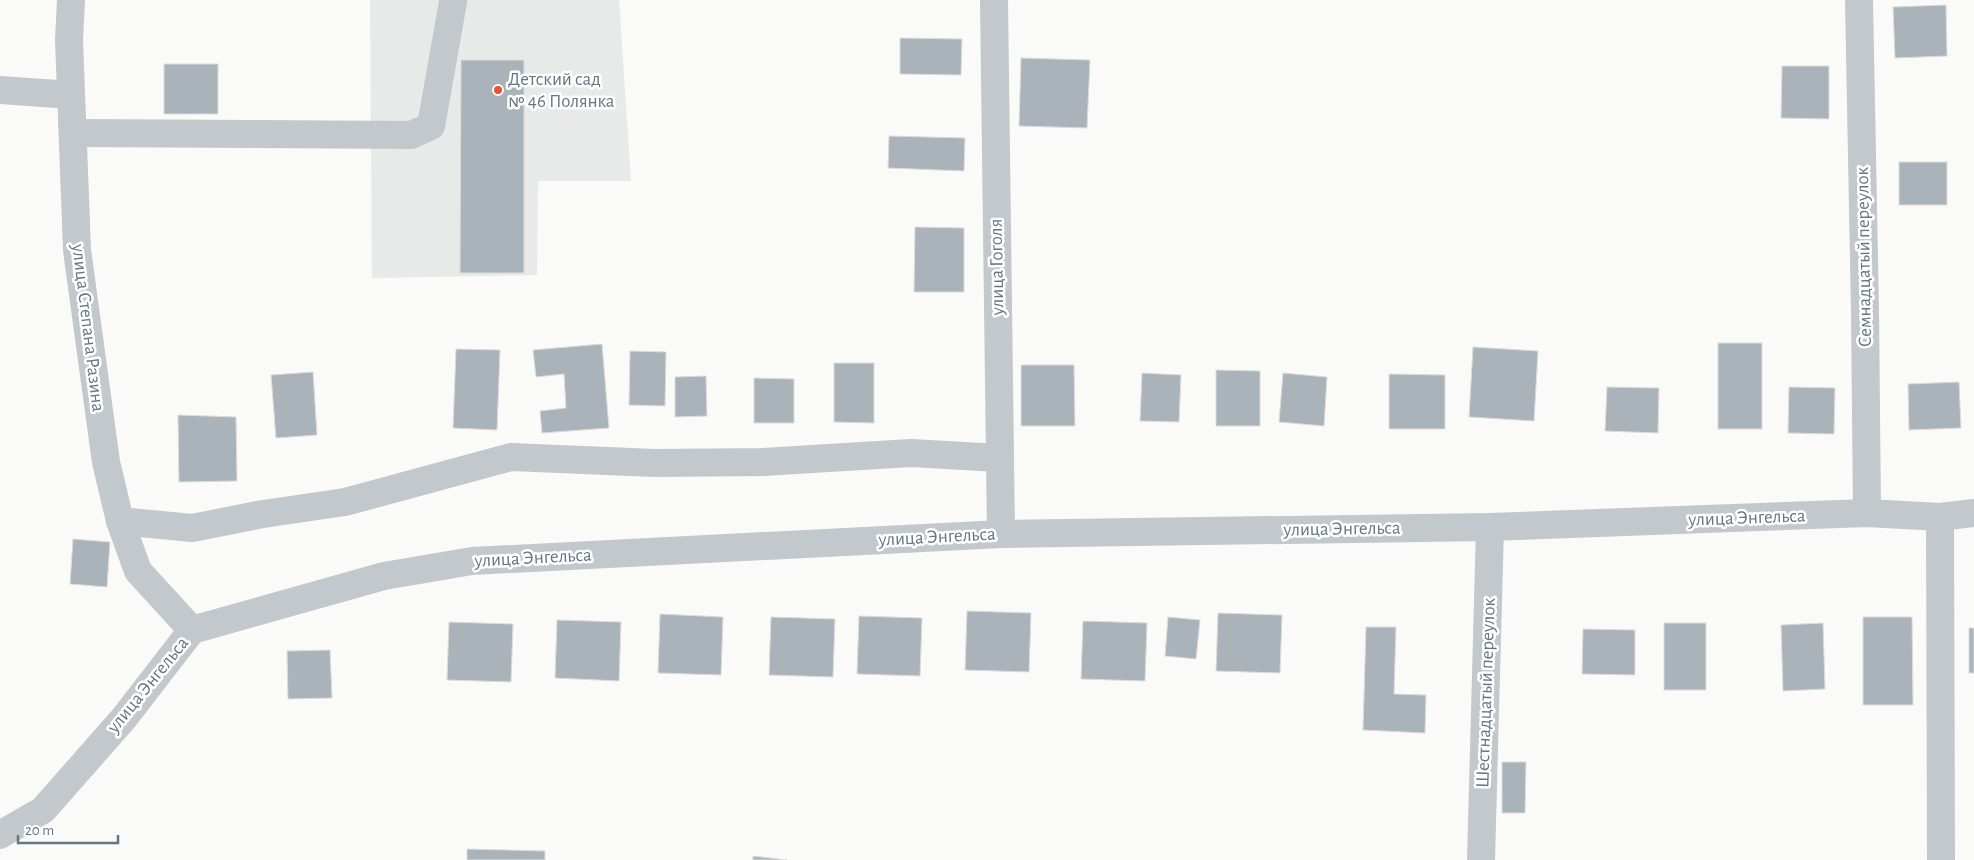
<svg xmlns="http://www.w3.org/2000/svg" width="1974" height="860" viewBox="0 0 1974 860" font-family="'Alegreya Sans',sans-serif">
  <rect width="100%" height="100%" fill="#fafaf8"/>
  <!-- built -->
  <polygon fill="#e8e9e9" points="370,0 619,0 631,181 538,181 537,275 372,278"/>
  <!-- building -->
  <g fill="#aab3b9" stroke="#dcdcda">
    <polygon points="1946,5 1947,56 1895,58 1893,7"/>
    <polygon points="900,38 962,39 961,75 900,74"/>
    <polygon points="1021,58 1090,60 1087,128 1019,126"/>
    <polygon points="461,60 524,60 524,273 460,273"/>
    <rect x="164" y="64" width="54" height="50"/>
    <polygon points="1782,66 1829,66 1829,119 1781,118"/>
    <polygon points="889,136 965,138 964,171 888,168"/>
    <rect x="1899" y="162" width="48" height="43"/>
    <polygon points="915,227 964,228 964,292 914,292"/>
    <rect x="1718" y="343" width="44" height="86"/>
    <polygon points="602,344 609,428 542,433 540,411 566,408 564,374 536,377 533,350"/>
    <polygon points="1473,347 1538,351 1534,421 1469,417"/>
    <polygon points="456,349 500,350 497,430 453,428"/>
    <polygon points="630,351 666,352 665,406 629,405"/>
    <polygon points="834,363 874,363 874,423 834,422"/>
    <polygon points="1021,365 1074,365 1075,426 1021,426"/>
    <polygon points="1216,370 1260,371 1260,426 1216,426"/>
    <polygon points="313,372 317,435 276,438 271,375"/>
    <polygon points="1142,373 1181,375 1179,422 1140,421"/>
    <polygon points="1283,373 1327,377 1324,426 1279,422"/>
    <polygon points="1389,374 1445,375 1445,429 1389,429"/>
    <polygon points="706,376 707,416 675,417 675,377"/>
    <polygon points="754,378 794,379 794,423 754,423"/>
    <polygon points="1959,382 1961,428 1909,430 1908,384"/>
    <polygon points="1607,387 1659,388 1658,433 1605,431"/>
    <polygon points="1789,387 1835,388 1834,434 1788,433"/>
    <polygon points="178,415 236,417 237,481 179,482"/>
    <polygon points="73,539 110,542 107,587 70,584"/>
    <polygon points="967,611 1031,613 1029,672 965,670"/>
    <polygon points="1218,613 1282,615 1280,673 1216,671"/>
    <polygon points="660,614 723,617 721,675 658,673"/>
    <polygon points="859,616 922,618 920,676 857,674"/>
    <polygon points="771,617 835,619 833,677 769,675"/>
    <polygon points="1168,617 1200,620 1196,659 1165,656"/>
    <polygon points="1863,617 1912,617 1913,705 1863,705"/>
    <polygon points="557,620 621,622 619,681 555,678"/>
    <polygon points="1083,621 1147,623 1145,681 1081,679"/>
    <polygon points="449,622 513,624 511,682 447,680"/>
    <rect x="1664" y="623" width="42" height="67"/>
    <polygon points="1823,623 1825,689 1783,691 1781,625"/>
    <polygon points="1366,627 1396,627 1394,694 1426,695 1425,733 1363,730"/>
    <rect x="1969" y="628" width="5" height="45"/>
    <polygon points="1583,629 1635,630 1635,675 1582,674"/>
    <polygon points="330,650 332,698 288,699 287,651"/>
    <polygon points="1502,762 1526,762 1525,813 1502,813"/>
    <polygon points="467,849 545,851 545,860 467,860"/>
    <polygon points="753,856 787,860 753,860"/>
  </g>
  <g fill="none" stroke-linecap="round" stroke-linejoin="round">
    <!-- minor -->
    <g stroke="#c3c8cc" stroke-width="28">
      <polyline points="71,0 69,40 77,250 106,462 120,521 138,571 192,630"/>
      <polyline points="994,0 1001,534"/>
      <polyline points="1859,0 1865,311 1867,513"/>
      <polyline points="0,90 71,95"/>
      <polyline points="73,133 411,135 431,126 453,2"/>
      <polyline points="1940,517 1941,860"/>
      <polyline points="120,521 192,528 263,514 345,502 511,457 655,463 763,462 911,453 999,458"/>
      <polyline points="0,835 43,810 124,718 192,630 384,576 472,561 1001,534 1490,527 1867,513 1940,517 1974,513"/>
      <polyline points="1481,860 1490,527"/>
    </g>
  </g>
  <!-- markers -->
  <circle fill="#e4572e" stroke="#fff" stroke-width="2" cx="498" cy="90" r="5"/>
  <g text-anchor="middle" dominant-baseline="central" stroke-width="5" stroke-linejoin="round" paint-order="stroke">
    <!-- poi labels -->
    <g font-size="19" fill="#657683" stroke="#fff" text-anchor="start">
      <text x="508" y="79">Детский сад<tspan x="508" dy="22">№ 46 Полянка</tspan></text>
    </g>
    <!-- street labels -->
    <g font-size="19" fill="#657683" stroke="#fff">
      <text transform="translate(1864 257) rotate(-91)">Семнадцатый переулок</text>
      <text transform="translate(997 267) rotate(-91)">улица Гоголя</text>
      <text transform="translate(88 328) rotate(83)">улица Степана Разина</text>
      <text transform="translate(1747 518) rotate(-2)">улица Энгельса</text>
      <text transform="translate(1342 529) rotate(-1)">улица Энгельса</text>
      <text transform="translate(937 537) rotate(-3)">улица Энгельса</text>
      <text transform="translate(533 558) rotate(-3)">улица Энгельса</text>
      <text transform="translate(148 685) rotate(-51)">улица Энгельса</text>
      <text transform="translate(1486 693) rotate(-88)">Шестнадцатый переулок</text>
    </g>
  </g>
  <!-- scale -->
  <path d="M18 835v8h100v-8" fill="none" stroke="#657683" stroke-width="2.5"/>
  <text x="25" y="835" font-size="15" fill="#657683" stroke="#ffffff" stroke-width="4" paint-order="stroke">20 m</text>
</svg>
